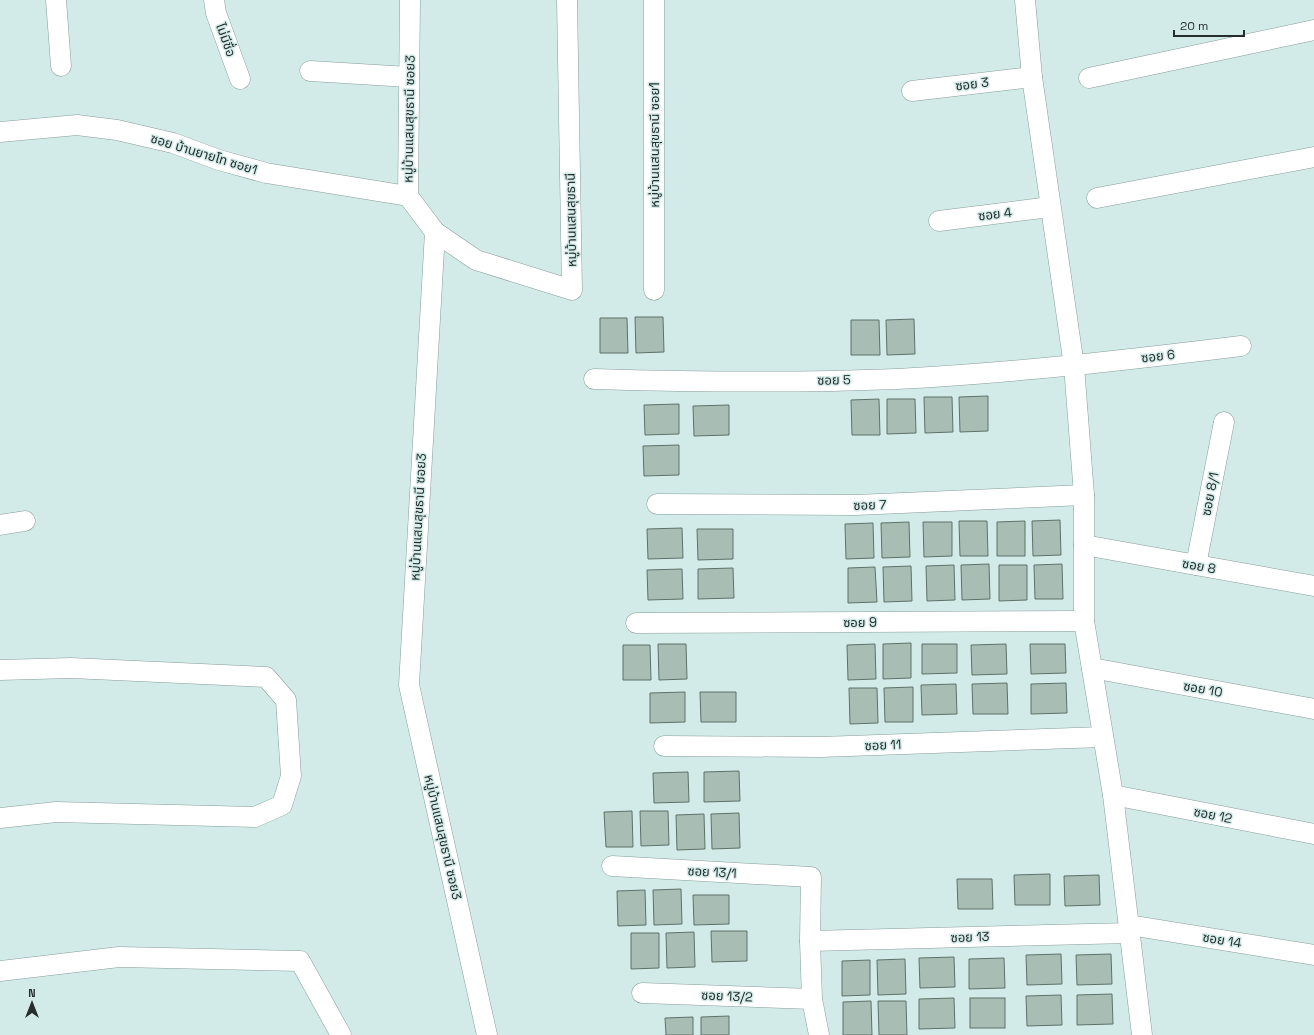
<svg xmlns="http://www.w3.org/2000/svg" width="1314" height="1035" viewBox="0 0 1314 1035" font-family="'Space Grotesk','Noto Sans Thai',sans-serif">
  <rect width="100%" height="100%" fill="#d3ebe8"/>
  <!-- building -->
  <g fill="#a8bdb4" stroke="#5e7169">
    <polygon points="635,317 663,317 664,352 636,353"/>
    <polygon points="600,318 627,318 628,353 600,353"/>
    <polygon points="914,319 915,354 887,355 886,320"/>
    <polygon points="851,320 879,320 880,355 851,355"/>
    <polygon points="988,396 988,431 960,432 959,397"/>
    <polygon points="924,397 952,397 953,432 925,433"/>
    <polygon points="879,399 880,435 852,435 851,400"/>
    <polygon points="887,399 915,399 916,433 887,434"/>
    <polygon points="679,404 679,434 645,435 644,405"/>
    <polygon points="729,405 729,435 694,436 693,406"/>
    <polygon points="679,445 679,475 644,476 643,446"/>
    <polygon points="1060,520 1061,555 1033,556 1032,521"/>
    <polygon points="959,521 987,521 988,556 960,556"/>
    <polygon points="1025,521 1025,556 997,556 997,522"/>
    <polygon points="909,522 910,557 882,558 881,523"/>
    <polygon points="923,522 952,522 952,556 924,557"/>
    <polygon points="873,523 874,558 846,559 845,524"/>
    <polygon points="682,528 683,558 648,559 647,529"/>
    <polygon points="697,529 733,529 733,559 698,560"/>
    <polygon points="989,564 990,599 962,600 961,565"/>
    <polygon points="1062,564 1063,599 1035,599 1034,565"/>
    <polygon points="954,565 955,600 927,601 926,566"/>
    <polygon points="999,565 1027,565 1027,600 999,601"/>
    <polygon points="911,566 912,601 884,602 883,567"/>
    <polygon points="875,567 877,602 848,603 848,568"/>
    <polygon points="733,568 734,598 698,599 698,569"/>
    <polygon points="682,569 683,599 648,600 647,570"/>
    <polygon points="911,643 911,678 883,679 883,644"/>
    <polygon points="658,644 686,644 687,679 659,680"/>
    <polygon points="875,644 876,679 848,680 847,645"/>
    <polygon points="922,644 957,644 957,673 922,674"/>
    <polygon points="1006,644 1007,674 972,675 971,645"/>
    <polygon points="1030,644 1065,644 1066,673 1031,674"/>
    <polygon points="623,645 650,645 651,680 623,680"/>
    <polygon points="1007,683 1008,714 973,714 972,684"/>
    <polygon points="1066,683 1067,713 1031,714 1031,684"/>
    <polygon points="956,684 957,714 922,715 921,685"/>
    <polygon points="913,687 913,722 885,722 884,688"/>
    <polygon points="849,688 877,688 878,723 850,724"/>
    <polygon points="685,692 685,722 650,723 650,693"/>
    <polygon points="700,692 736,692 736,722 701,722"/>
    <polygon points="739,771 740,801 704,802 704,772"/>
    <polygon points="688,772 689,802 654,803 653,773"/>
    <polygon points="632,811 633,847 606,847 604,812"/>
    <polygon points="640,811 668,811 669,845 641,846"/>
    <polygon points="739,813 740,848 712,849 711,814"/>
    <polygon points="704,814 705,849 677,850 676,815"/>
    <polygon points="1050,874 1050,905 1015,905 1014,875"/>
    <polygon points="1099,875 1100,905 1065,906 1064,876"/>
    <polygon points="957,879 992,879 993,909 958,909"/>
    <polygon points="681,889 682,924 654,925 653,890"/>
    <polygon points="645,890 646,925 618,926 617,891"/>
    <polygon points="693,895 729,895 729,924 694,925"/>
    <polygon points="711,931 747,931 747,961 712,962"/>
    <polygon points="694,932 695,967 667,968 666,933"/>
    <polygon points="631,933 659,933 659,968 631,969"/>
    <polygon points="1061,954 1062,984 1027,985 1026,955"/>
    <polygon points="1111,954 1112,984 1077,985 1076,955"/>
    <polygon points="954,957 955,987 920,988 919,958"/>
    <polygon points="1004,958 1005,988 969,989 969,959"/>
    <polygon points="905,959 906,994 878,995 877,960"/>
    <polygon points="870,960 870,995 842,996 842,961"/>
    <polygon points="1112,994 1113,1024 1077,1025 1077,995"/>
    <polygon points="1061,995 1062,1025 1027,1026 1026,996"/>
    <polygon points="954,998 955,1028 919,1029 919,999"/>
    <rect x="970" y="998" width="35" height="30"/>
    <polygon points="871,1001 872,1035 843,1035 843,1002"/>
    <polygon points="878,1001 906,1001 907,1035 879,1035"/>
    <polygon points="729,1016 729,1035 701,1035 701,1017"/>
    <polygon points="693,1017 693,1035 666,1035 665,1018"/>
  </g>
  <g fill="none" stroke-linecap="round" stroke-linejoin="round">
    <!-- minor casing -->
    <g stroke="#879d9a" stroke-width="21">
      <g id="minor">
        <polyline points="56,0 61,66"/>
        <polyline points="214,0 216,13 240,79"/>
        <polyline points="410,0 408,196 435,232 409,685 487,1035"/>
        <polyline points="654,0 654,290"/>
        <polyline points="1025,0 1032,77 1074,366 1084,495 1084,621 1113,795 1142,1035"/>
        <polyline points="310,71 409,77"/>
        <polyline points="1089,78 1314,30"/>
        <polyline points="912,91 1032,77"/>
        <polyline points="0,132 77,125 117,130 173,143 219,160 266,173 408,196"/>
        <polyline points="1097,198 1314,157"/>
        <polyline points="939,221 1050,207"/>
        <polyline points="435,232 476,260 572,290 567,0"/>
        <path d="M 594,379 C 695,382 797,383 897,379 C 1013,373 1127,360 1241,346"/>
        <polyline points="657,504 856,505 1084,495"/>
        <polyline points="0,525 25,521"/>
        <polyline points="1084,545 1314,586"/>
        <polyline points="1196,565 1224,422"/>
        <polyline points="636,623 1084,621"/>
        <polyline points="1092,668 1314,709"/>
        <polyline points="0,670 71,668 266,677 286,700 291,776 282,805 255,817 56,812 0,818"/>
        <polyline points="664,746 821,747 1103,737"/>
        <polyline points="1113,795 1314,834"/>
        <polyline points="612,866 811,877 810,941 812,999 819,1035"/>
        <polyline points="1129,925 1314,955"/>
        <polyline points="810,941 1130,933"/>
        <polyline points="0,971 119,957 300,961 341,1035"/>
        <polyline points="642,993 812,999"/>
      </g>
    </g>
    <!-- minor -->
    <use href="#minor" stroke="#fff" stroke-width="20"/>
  </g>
  <g text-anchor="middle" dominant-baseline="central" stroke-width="3" stroke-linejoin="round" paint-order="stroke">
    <!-- street labels -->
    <g font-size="13" fill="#252e2d" stroke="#d3ebe8">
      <text transform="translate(226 40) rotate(70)">ไม่มีชื่อ</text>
      <text transform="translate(972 84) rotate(-7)">ซอย 3</text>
      <text transform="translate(409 119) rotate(-89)">หมู่บ้านแสนสุขธานี ซอย3</text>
      <text transform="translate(654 145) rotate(-90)">หมู่บ้านแสนสุขธานี ซอย1</text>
      <text transform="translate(204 154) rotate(17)">ซอย บ้านยายโท ซอย1</text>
      <text transform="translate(995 214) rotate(-7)">ซอย 4</text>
      <text transform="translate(571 220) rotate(-91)">หมู่บ้านแสนสุขธานี</text>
      <text transform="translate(1158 356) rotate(-7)">ซอย 6</text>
      <text transform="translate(834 380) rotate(-1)">ซอย 5</text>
      <text transform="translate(1210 494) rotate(-79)">ซอย 8/1</text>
      <text transform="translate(870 505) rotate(-2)">ซอย 7</text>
      <text transform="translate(418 517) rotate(-87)">หมู่บ้านแสนสุขธานี ซอย3</text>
      <text transform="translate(1199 566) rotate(10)">ซอย 8</text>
      <text x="860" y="622">ซอย 9</text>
      <text transform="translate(1203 689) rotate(10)">ซอย 10</text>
      <text transform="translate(883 745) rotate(-2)">ซอย 11</text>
      <text transform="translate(1213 815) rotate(11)">ซอย 12</text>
      <text transform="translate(443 837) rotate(77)">หมู่บ้านแสนสุขธานี ซอย3</text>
      <text transform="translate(712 872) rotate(3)">ซอย 13/1</text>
      <text transform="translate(970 937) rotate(-2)">ซอย 13</text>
      <text transform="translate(1222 940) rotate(9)">ซอย 14</text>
      <text transform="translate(727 996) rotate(2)">ซอย 13/2</text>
    </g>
  </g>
  <!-- north arrow -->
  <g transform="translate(32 1003)" stroke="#d3ebe8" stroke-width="3" paint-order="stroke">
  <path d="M0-3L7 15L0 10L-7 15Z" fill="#252e2d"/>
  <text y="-6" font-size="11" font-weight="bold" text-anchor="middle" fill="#252e2d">N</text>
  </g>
  <!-- scale -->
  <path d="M1174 30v6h70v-6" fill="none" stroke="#252e2d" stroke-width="2"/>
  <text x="1180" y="30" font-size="12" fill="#252e2d" stroke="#d3ebe8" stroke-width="3" paint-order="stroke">20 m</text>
</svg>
